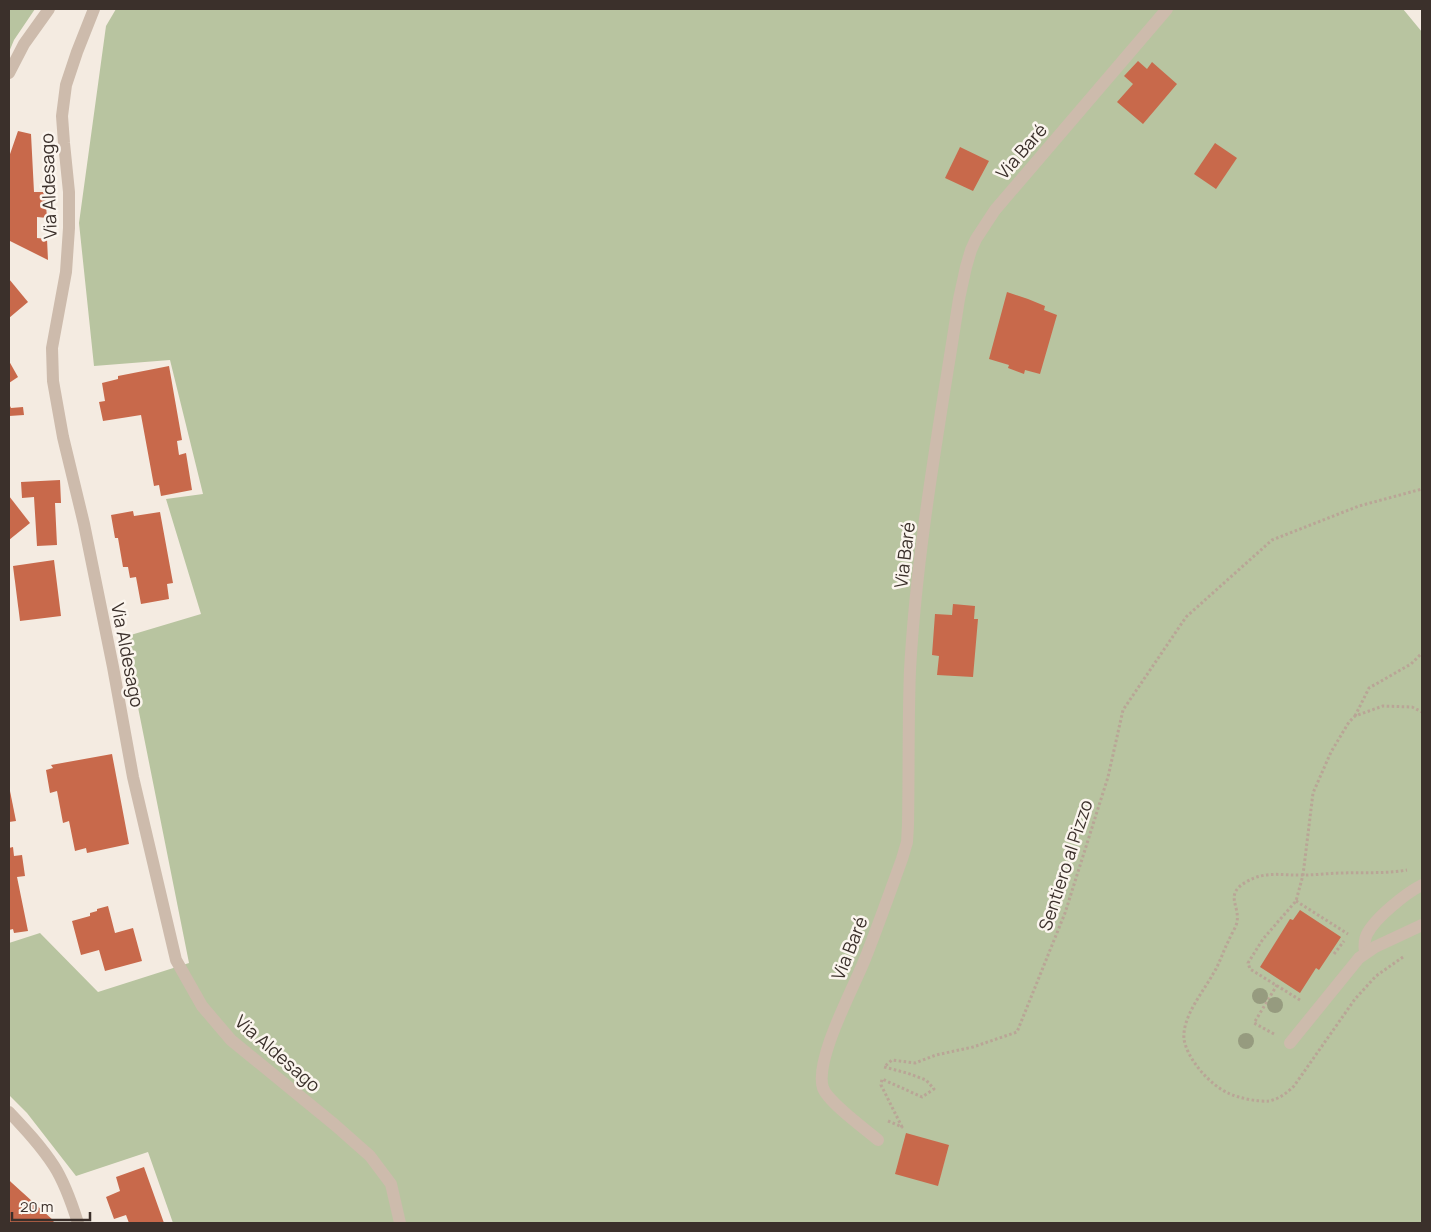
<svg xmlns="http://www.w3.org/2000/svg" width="1431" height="1232" viewBox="0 0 1431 1232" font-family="Manrope,sans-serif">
  <rect width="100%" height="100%" fill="#f4ebe1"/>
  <!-- green -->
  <g fill="#b8c4a0">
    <polygon points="9,9 35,9 14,40 9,52"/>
    <polygon points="116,9 1403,9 1422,32 1422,1223 173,1223 148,1152 76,1176 27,1113 9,1095 9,943 40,933 98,992 189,963 124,637 201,614 166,499 203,494 170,360 94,366 79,223 106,26"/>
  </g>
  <!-- building -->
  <g fill="#c8694b">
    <polygon points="1138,61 1147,69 1152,62 1177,84 1143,124 1117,102 1133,84 1124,76"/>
    <polygon points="18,131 31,134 34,192 45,192 47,218 37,217 37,238 47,239 48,260 10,241 9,157"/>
    <polygon points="1215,143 1237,158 1216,189 1194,174"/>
    <polygon points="960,147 989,161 973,191 945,178"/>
    <polygon points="9,279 28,302 9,318"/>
    <polygon points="1007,292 1028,299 1045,306 1044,310 1057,315 1040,374 1025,370 1024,374 1008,368 1009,365 989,359"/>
    <polygon points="9,361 18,377 9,383"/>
    <polygon points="169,366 182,440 177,441 179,455 186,453 192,490 161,496 159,485 154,486 141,415 103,421 99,402 105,401 102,383 118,379 118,376"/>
    <polygon points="9,404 11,408 23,407 24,415 9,416"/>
    <polygon points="60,480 61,503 55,503 57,545 37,546 34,497 22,498 21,482"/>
    <polygon points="9,496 30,523 9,540"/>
    <polygon points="133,511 134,516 160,512 173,583 167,584 169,599 141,604 136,577 130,578 128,567 123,567 118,538 115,538 111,515"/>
    <polygon points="54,560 61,616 20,621 13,566"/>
    <polygon points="953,604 975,606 974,619 978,619 973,677 937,675 939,656 932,655 935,614 952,615"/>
    <polygon points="112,754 129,844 87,853 86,848 75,851 69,821 63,823 57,791 50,793 46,770 53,768 51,765"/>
    <polygon points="9,786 16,821 9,822"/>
    <polygon points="13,847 14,856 22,855 25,876 17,877 28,931 14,933 13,929 9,930 9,848"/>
    <polygon points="108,906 115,933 133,928 142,961 105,971 99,950 81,955 72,921 90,916 90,913 97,911 97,909"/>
    <polygon points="1300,910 1341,937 1319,970 1316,968 1300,993 1260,967 1290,919 1293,920"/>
    <polygon points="906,1133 949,1145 938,1186 895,1174"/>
    <polygon points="144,1167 164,1223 129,1223 126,1215 114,1219 106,1197 120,1191 116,1177"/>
    <polygon points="9,1180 12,1183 54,1221 52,1223 9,1223"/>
  </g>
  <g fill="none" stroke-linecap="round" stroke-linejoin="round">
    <!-- path -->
    <g stroke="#b9a596" stroke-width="3" stroke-dasharray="2.5 2.5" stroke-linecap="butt">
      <polyline points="1355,716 1369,688 1411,664 1422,653"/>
      <polyline points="1296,901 1348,934"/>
      <polyline points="1334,954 1344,941"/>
      <path d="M 1403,957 L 1376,976 L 1355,999 L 1294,1086 C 1287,1093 1279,1099 1269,1101 C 1258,1102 1238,1098 1228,1093 C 1210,1085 1187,1059 1184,1039 C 1182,1017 1203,992 1213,974 C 1220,963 1223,951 1229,940 C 1231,934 1236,928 1237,922 C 1240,905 1224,895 1246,882 C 1266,870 1283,876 1305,875 C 1317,875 1330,873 1343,873 C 1364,872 1385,874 1407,870"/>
      <polyline points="1300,1000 1250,969 1248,963 1263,939 1296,901 1303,875 1313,793 1331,752 1349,722 1355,716 1383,706 1412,707 1422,712"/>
      <polyline points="1274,1034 1254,1023 1277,985"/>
      <polyline points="888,1121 902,1127 881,1085 882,1079 922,1097 934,1089 926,1080 907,1073 884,1067 892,1060 915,1063 936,1055 973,1047 1017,1032 1065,913 1108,777 1123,710 1186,617 1272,540 1359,506 1422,489"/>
    </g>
    <!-- minor -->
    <g stroke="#cdbbac" stroke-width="12">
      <polyline points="94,9 77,52 66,85 62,116 64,143 69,192 69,228 66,272 52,348 53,381 63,437 84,524 113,667 133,777 176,960 202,1006 231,1040 335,1125 370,1156 391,1184 400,1223"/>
      <polyline points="9,73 24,44 49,9"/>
      <path d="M 1365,953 C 1364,946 1364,940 1367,934 C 1375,918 1406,893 1422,885"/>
      <polyline points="1290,1043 1359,958 1375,947 1422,925"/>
      <path d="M 9,1112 C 25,1129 41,1146 54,1166 C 65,1183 72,1204 78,1223"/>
      <path d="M 878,1140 C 865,1129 828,1102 823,1088 C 814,1060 854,987 865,959 C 878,926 890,892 902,859 L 907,842 L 908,825 C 909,773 908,721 910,670 C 917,545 940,422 959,299 L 966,267 L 971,250 L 976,239 L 995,210 L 1167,9"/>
    </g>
  </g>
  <!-- trees -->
  <g fill="#969b7f">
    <circle cx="1260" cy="996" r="8"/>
    <circle cx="1275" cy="1005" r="8"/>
    <circle cx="1246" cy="1041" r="8"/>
  </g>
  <g text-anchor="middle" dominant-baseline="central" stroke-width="5" stroke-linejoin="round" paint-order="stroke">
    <!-- street labels -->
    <g font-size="18" fill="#3b302b" stroke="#fbf5ee">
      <text transform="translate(1021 151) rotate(-49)">Via Baré</text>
      <text transform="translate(48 186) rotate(-92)">Via Aldesago</text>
      <text transform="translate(904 555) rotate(-83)">Via Baré</text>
      <text transform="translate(128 655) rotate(79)">Via Aldesago</text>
      <text transform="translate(1065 865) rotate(-72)">Sentiero al Pizzo</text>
      <text transform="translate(849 948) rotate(-68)">Via Baré</text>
      <text transform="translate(278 1053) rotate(41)">Via Aldesago</text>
    </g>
  </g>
  <!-- border -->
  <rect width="1431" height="1232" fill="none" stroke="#3b302b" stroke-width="20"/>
  <!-- scale -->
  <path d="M12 1212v8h78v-8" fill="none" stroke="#3b302b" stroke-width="2.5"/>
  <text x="20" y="1212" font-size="15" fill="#3b302b" stroke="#fbf5ee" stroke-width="4" paint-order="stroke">20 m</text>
</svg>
